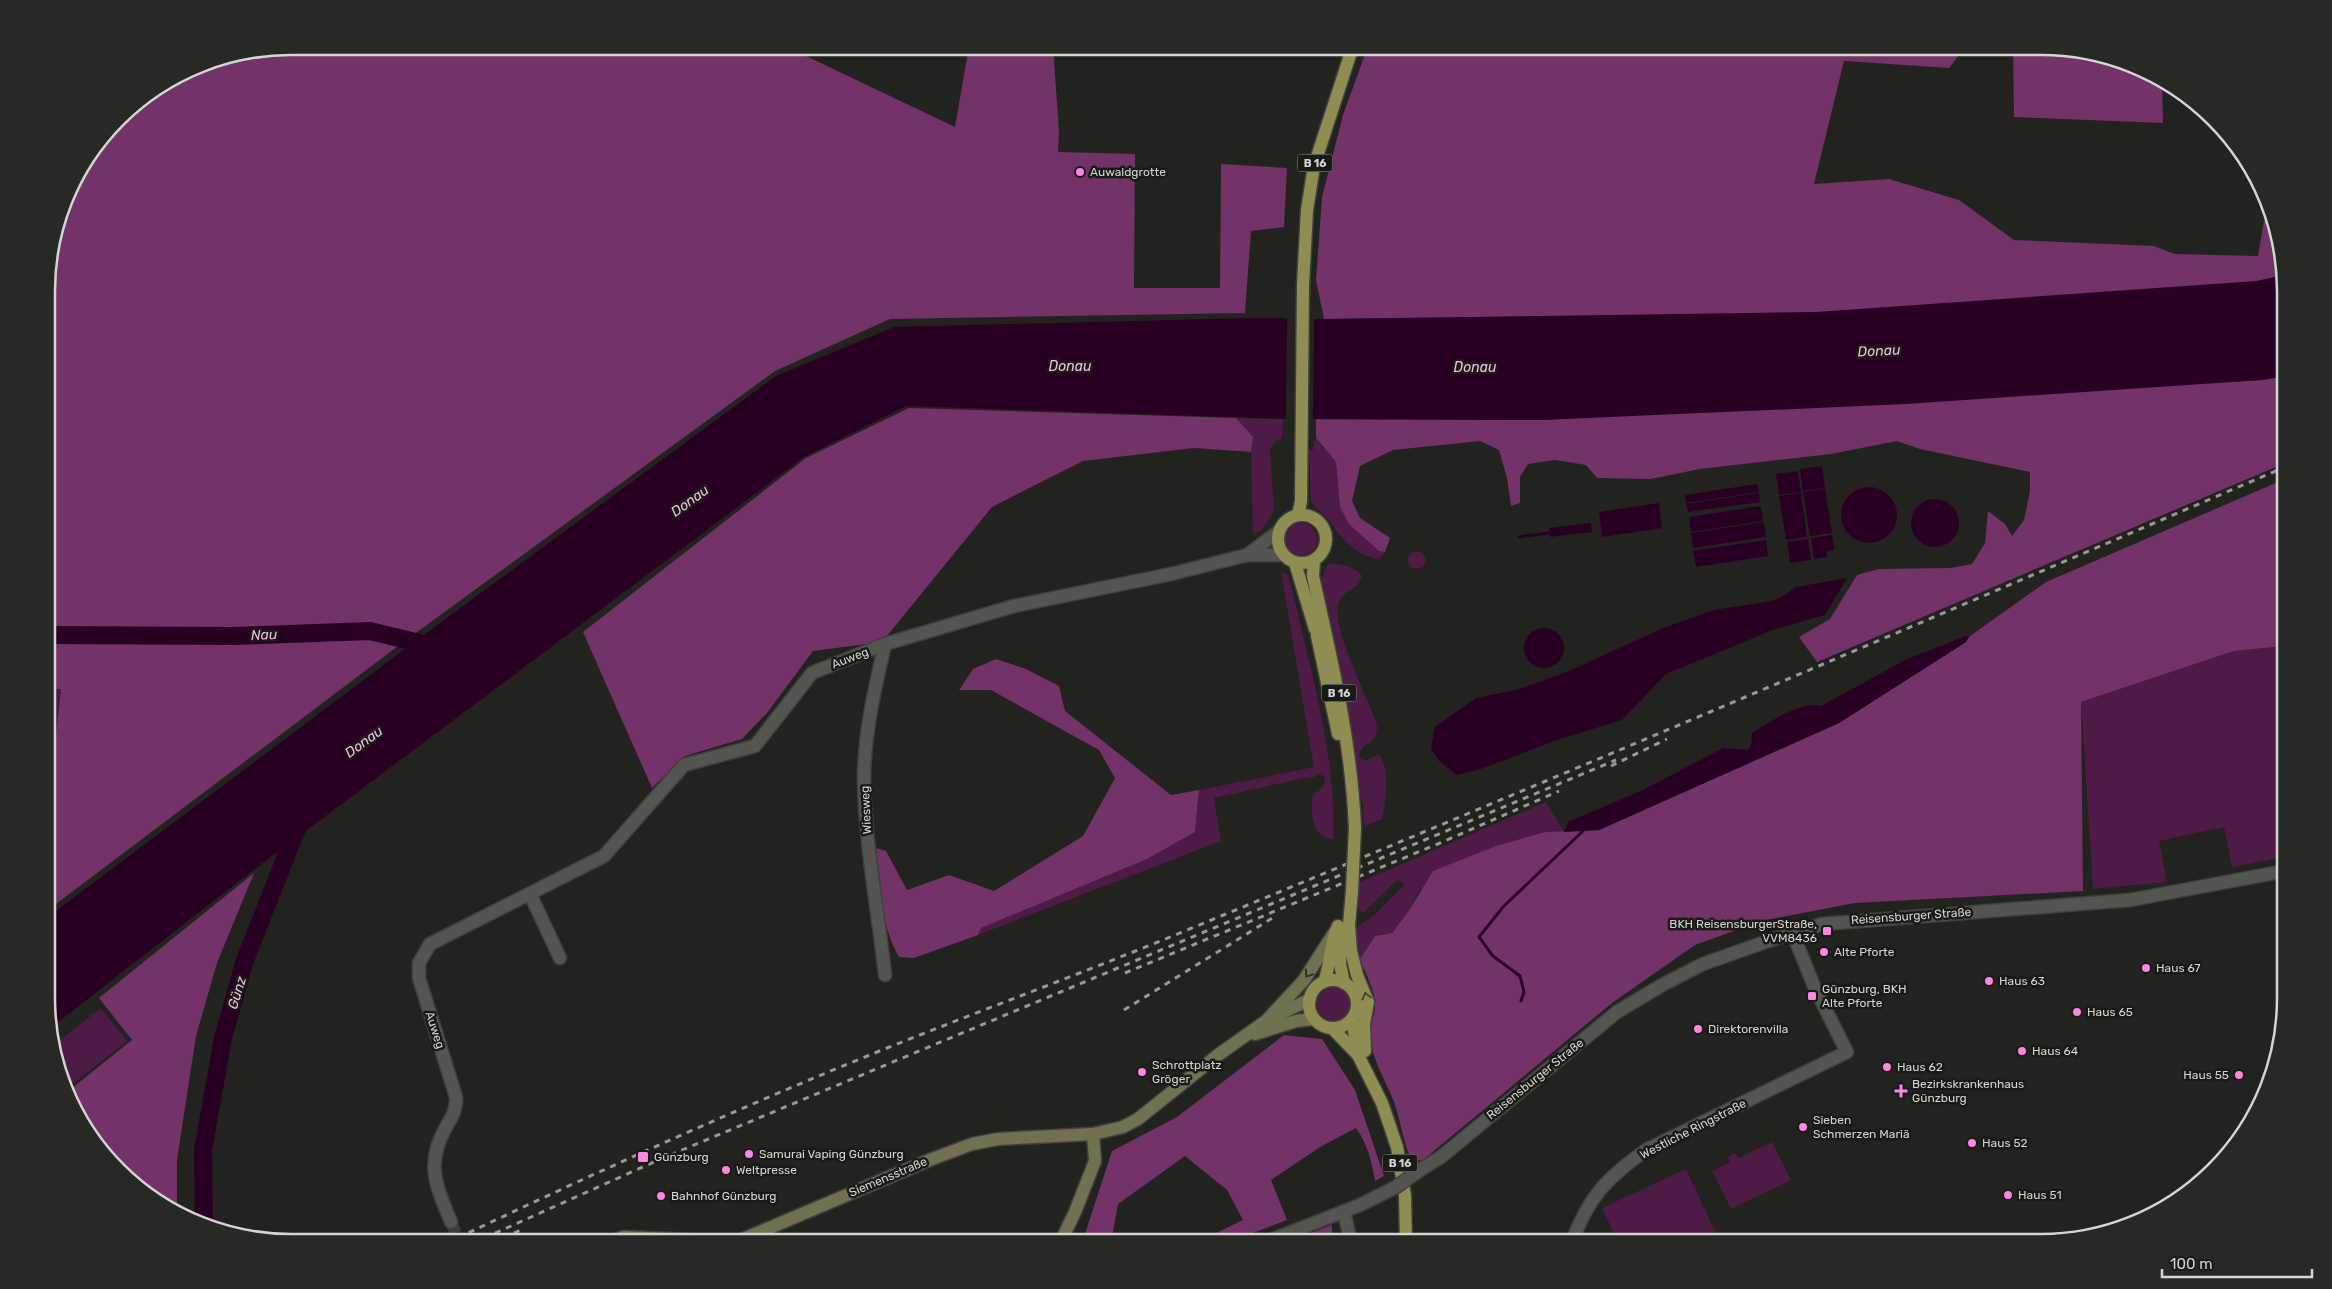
<svg xmlns="http://www.w3.org/2000/svg" width="2332" height="1289" viewBox="0 0 2332 1289" font-family="Rubik,sans-serif">
  <rect width="100%" height="100%" fill="#22221f"/>
  <!-- green -->
  <g fill="#4d1b45">
    <polygon points="1236,418 1283,419 1282,438 1274,442 1270,450 1274,510 1262,530 1253,534 1251,452 1252,437"/>
    <path d="M 1315,438 L 1336,462 L 1340,507 L 1379,551 L 1385,552 L 1379,559 C 1353,556 1340,535 1325,516 C 1320,511 1315,508 1311,502 L 1309,450 L 1313,450 Z"/>
    <circle cx="1301" cy="539" r="16"/>
    <circle cx="1417" cy="560" r="9"/>
    <path d="M 1329,564 C 1339,563 1357,568 1362,576 C 1359,590 1342,590 1338,604 C 1331,627 1369,700 1377,725 C 1379,744 1362,740 1359,757 L 1365,761 L 1379,754 C 1390,770 1386,802 1382,819 L 1364,826 L 1363,805 L 1358,786 L 1350,719 L 1319,581 C 1325,576 1323,568 1329,564 Z"/>
    <path d="M 1281,572 L 1288,575 L 1293,593 C 1311,673 1337,757 1333,839 C 1311,837 1310,811 1313,794 L 1320,790 L 1325,783 L 1324,777 L 1320,774 L 1310,779 L 1309,777 L 1214,798 L 1221,841 L 978,935 L 980,928 L 1147,859 L 1195,832 L 1199,790 L 1314,767 Z"/>
    <polygon points="2285,646 2285,857 2232,867 2224,827 2159,841 2167,882 2093,889 2081,702 2234,651"/>
    <polygon points="48,689 61,689 48,812"/>
    <polygon points="1546,802 1564,832 1545,832 1420,889 1408,912 1392,933 1375,936 1360,959 1355,941 1355,932 1359,925 1372,917 1404,885 1398,879 1364,912 1361,912 1355,905 1360,882"/>
    <circle cx="1334" cy="1004" r="17"/>
    <polygon points="101,1008 127,1041 69,1087 59,1074 52,1046"/>
    <polygon points="1772,1142 1791,1180 1731,1209 1712,1171 1730,1162 1728,1157 1735,1153 1738,1158"/>
    <polygon points="1686,1169 1720,1242 1618,1242 1602,1208"/>
  </g>
  <!-- forest -->
  <g fill="#733268">
    <polygon points="291,46 785,46 955,127 969,46 1053,46 1059,131 1058,152 1135,154 1134,288 1220,288 1221,164 1287,168 1284,227 1251,231 1245,313 890,319 775,371 402,643 48,910 48,812 61,689 48,689 48,259 72,182 129,107 197,65"/>
    <polygon points="1368,46 1966,46 1949,68 1844,61 1814,184 1889,179 1959,200 2014,240 2154,246 2175,254 2258,256 2264,221 2271,208 2285,276 2256,282 1816,313 1324,319 1316,280 1322,197 1343,115"/>
    <polygon points="2013,46 2041,46 2104,55 2162,78 2163,123 2014,117"/>
    <polygon points="2285,376 2285,463 1817,662 1799,637 1830,619 1857,575 1879,569 1950,568 1972,564 1985,543 1988,511 2005,524 2012,536 2024,520 2030,491 2030,472 1920,449 1897,441 1831,454 1700,469 1651,479 1597,478 1586,465 1555,460 1528,464 1520,477 1520,503 1511,506 1507,478 1499,450 1480,441 1393,450 1360,466 1352,501 1360,518 1390,538 1385,552 1379,551 1349,524 1340,507 1336,462 1316,438 1316,419 1542,420 2262,380"/>
    <polygon points="909,408 1236,418 1253,437 1251,452 1194,448 1083,461 992,507 882,642 813,651 767,713 742,739 685,756 652,788 583,632 806,458"/>
    <path d="M 2285,479 L 2285,646 L 2234,651 L 2081,702 L 2083,891 L 1855,903 L 1761,921 L 1695,945 L 1612,1003 L 1423,1160 L 1412,1161 C 1403,1143 1401,1122 1394,1102 C 1386,1082 1374,1062 1370,1041 C 1368,1028 1374,1019 1375,1007 C 1376,991 1365,974 1360,959 L 1375,936 L 1392,933 L 1408,912 L 1433,871 L 1496,846 L 1545,832 L 1599,830 L 1839,723 L 1966,642 L 1970,636 L 2046,582 Z"/>
    <path d="M 996,659 L 1026,669 L 1059,686 L 1065,711 L 1171,795 L 1199,790 L 1195,832 L 1147,859 L 981,928 L 978,935 L 914,958 L 899,957 C 881,926 879,883 876,848 L 886,851 L 907,890 L 949,875 L 994,891 L 1083,836 L 1115,778 L 1099,750 L 991,690 L 959,690 L 973,669 Z"/>
    <polygon points="254,873 217,963 196,1036 177,1160 177,1213 169,1210 118,1171 87,1134 67,1092 132,1040 99,998"/>
    <path d="M 1284,1035 L 1322,1039 L 1355,1090 L 1384,1176 L 1375,1181 C 1372,1162 1367,1143 1356,1128 L 1320,1147 L 1271,1180 L 1287,1220 L 1229,1242 L 1215,1242 L 1212,1235 L 1243,1220 L 1227,1190 L 1185,1156 L 1118,1204 L 1111,1243 L 1082,1243 L 1112,1151 L 1177,1117 Z"/>
    <polygon points="1332,1225 1332,1242 1286,1242"/>
  </g>
  <!-- water -->
  <g fill="#290024">
    <polygon points="2285,275 2285,376 2262,380 1906,404 1542,420 1283,419 906,406 804,457 243,878 48,1030 48,917 406,648 776,376 894,327 1249,318 1324,319 1816,312 2256,281"/>
    <polygon points="1822,466 1825,488 1803,491 1800,469"/>
    <polygon points="1798,471 1801,492 1779,495 1776,474"/>
    <polygon points="1757,484 1759,492 1686,503 1685,495"/>
    <circle cx="1869" cy="515" r="28"/>
    <polygon points="1825,489 1832,533 1810,536 1803,492"/>
    <polygon points="1759,493 1760,502 1688,512 1686,504"/>
    <polygon points="1801,493 1807,537 1786,540 1779,496"/>
    <circle cx="1935" cy="523" r="24"/>
    <polygon points="1659,503 1662,528 1602,537 1599,512"/>
    <polygon points="1761,506 1763,521 1691,532 1689,517"/>
    <polygon points="1764,522 1766,537 1693,548 1691,533"/>
    <polygon points="1591,523 1592,532 1550,537 1549,528"/>
    <polygon points="1832,535 1834,550 1827,551 1827,557 1814,559 1811,538"/>
    <polygon points="1808,539 1811,560 1790,563 1787,542"/>
    <polygon points="1766,540 1768,556 1696,567 1693,551"/>
    <polygon points="1847,578 1825,615 1775,629 1666,674 1622,720 1557,740 1481,769 1457,775 1439,761 1431,749 1435,727 1476,698 1520,689 1569,671 1661,629 1713,610 1766,602 1780,598 1796,587"/>
    <circle cx="1544" cy="648" r="20"/>
    <path d="M 1966,636 L 1969,636 L 1966,642 L 1839,723 L 1599,830 L 1564,832 L 1568,822 L 1641,791 L 1723,748 L 1748,750 L 1751,745 L 1752,733 C 1768,723 1802,700 1821,706 L 1905,660 Z"/>
  </g>
  <!-- pier -->
  <polygon fill="#22221f" points="1287,316 1314,316 1313,422 1286,422"/>
  <g fill="none" stroke-linecap="round" stroke-linejoin="round">
    <!-- stream -->
    <g stroke="#290024" stroke-width="3">
      <polyline points="1519,537 1549,533"/>
      <polyline points="1521,1001 1524,992 1520,976 1493,956 1479,937 1503,907 1583,831"/>
    </g>
    <!-- river -->
    <g stroke="#290024" stroke-width="18">
      <polyline points="48,635 233,636 370,631 436,647"/>
      <polyline points="204,1225 203,1150 223,1038 245,960 300,821"/>
    </g>
    <!-- street-tunnel -->
    <polyline stroke="#3d3d3a" stroke-width="12" stroke-dasharray="12 6" stroke-linecap="butt" points="451,1222 460,1243"/>
    <!-- street casing -->
    <g stroke="#40403e" stroke-width="15">
      <g id="street">
        <polyline points="1247,555 1278,532"/>
        <path d="M 885,644 C 875,688 864,734 864,779 C 865,845 878,910 885,975"/>
        <polyline points="530,894 560,958"/>
        <polyline points="1423,1168 1441,1157 1617,1012 1662,985 1703,964 1768,941 1822,924 2130,900 2285,871"/>
        <polyline points="1344,1212 1351,1242"/>
        <path d="M 451,1222 C 437,1188 425,1165 445,1129 C 451,1118 457,1111 456,1097 L 419,978 L 419,963 L 430,944 L 604,856 L 684,765 L 755,746 L 812,673 L 885,644 L 1014,606 L 1171,574 L 1247,555 L 1283,555"/>
        <polyline points="1266,1242 1360,1205"/>
        <path d="M 1572,1242 C 1588,1197 1608,1177 1646,1150 L 1847,1052 L 1814,986 L 1793,934"/>
      </g>
    </g>
    <!-- secondary casing -->
    <g stroke="#40403e" stroke-width="15">
      <g id="secondary">
        <polyline points="1270,1019 1310,999"/>
        <polyline points="1255,1034 1296,1021 1314,1019"/>
        <polyline points="607,1243 624,1237 736,1242 932,1159 972,1144 998,1139 1093,1134 1123,1127 1138,1119 1218,1055 1266,1021 1304,980 1334,933"/>
        <polyline points="1060,1243 1075,1212 1095,1161 1093,1134"/>
      </g>
    </g>
    <!-- primary casing -->
    <g stroke="#40403e" stroke-width="15">
      <g id="primary">
        <circle cx="1302" cy="539" r="24"/>
        <polyline points="1298,515 1301,501 1303,285 1307,210 1314,166 1353,46"/>
        <path d="M 1314,561 L 1313,576 C 1332,663 1351,739 1355,828"/>
        <polyline points="1295,563 1315,629"/>
        <polyline points="1317,619 1317,636 1338,734"/>
        <polyline points="1352,891 1349,925 1351,951 1357,975 1368,1002 1364,1024 1365,1051"/>
        <polyline points="1341,928 1340,964 1344,983"/>
        <circle cx="1333" cy="1004" r="24"/>
        <path d="M 1324,982 C 1331,964 1330,941 1338,926"/>
        <polyline points="1352,1019 1358,1055 1382,1103 1397,1147 1405,1196 1406,1242"/>
        <polyline points="1332,1028 1358,1055"/>
      </g>
    </g>
    <!-- street -->
    <use href="#street" stroke="#545450" stroke-width="12"/>
    <!-- secondary -->
    <use href="#secondary" stroke="#717051" stroke-width="12"/>
    <!-- primary -->
    <use href="#primary" stroke="#8f8d52" stroke-width="12"/>
    <!-- rail -->
    <g stroke="#999997" stroke-width="3" stroke-dasharray="6 6" stroke-linecap="butt">
      <polyline points="1611,766 1667,739"/>
      <polyline points="1125,973 1440,843 1559,791"/>
      <polyline points="1124,1010 1274,917"/>
      <path d="M 447,1243 C 592,1174 738,1108 887,1048 C 992,1006 1099,967 1204,923 C 1566,774 1926,621 2285,467"/>
      <polyline points="473,1243 663,1158 1616,760"/>
      <polyline points="492,1243 523,1229"/>
    </g>
    <!-- street-bridge casing -->
    <g stroke="#40403e" stroke-width="15" stroke-linecap="butt">
      <polyline id="street-bridge" points="1360,1205 1396,1187 1423,1168"/>
    </g>
    <!-- primary-bridge casing -->
    <g stroke="#40403e" stroke-width="15" stroke-linecap="butt">
      <polyline id="primary-bridge" points="1352,891 1355,828"/>
    </g>
    <!-- street-bridge -->
    <use href="#street-bridge" stroke="#545450" stroke-width="12"/>
    <!-- primary-bridge -->
    <use href="#primary-bridge" stroke="#8f8d52" stroke-width="12"/>
  </g>
  <!-- one-way arrows -->
  <defs><path id="oneway-chevron" d="M-2-3.5L2.5 0L-2 3.5" fill="none" stroke-width="1.6" stroke-linecap="round" stroke-linejoin="round" transform="scale(1.25)"/></defs>
  <use stroke="#2f2f25" href="#oneway-chevron" transform="translate(1308 974) rotate(124)"/>
  <use stroke="#48472e" href="#oneway-chevron" transform="translate(1366 996) rotate(-105)"/>
  <!-- markers -->
  <g fill="#fb87e5" stroke="#191916" stroke-width="2">
    <circle cx="1080" cy="172" r="5"/>
    <rect x="1822" y="926" width="10" height="10" rx="2.5"/>
    <circle cx="1824" cy="952" r="5"/>
    <circle cx="2146" cy="968" r="5"/>
    <circle cx="1989" cy="981" r="5"/>
    <rect x="1807" y="991" width="10" height="10" rx="2.5"/>
    <circle cx="2077" cy="1012" r="5"/>
    <circle cx="1698" cy="1029" r="5"/>
    <circle cx="2022" cy="1051" r="5"/>
    <circle cx="1887" cy="1067" r="5"/>
    <circle cx="1142" cy="1072" r="5"/>
    <circle cx="2239" cy="1075" r="5"/>
    <path d="M1898.5 1083.5h5v5h5v5h-5v5h-5v-5h-5v-5h5z"/>
    <circle cx="1803" cy="1127" r="5"/>
    <circle cx="1972" cy="1143" r="5"/>
    <circle cx="749" cy="1154" r="5"/>
    <rect x="637" y="1151" width="12" height="12" rx="2.5"/>
    <circle cx="726" cy="1170" r="5"/>
    <circle cx="2008" cy="1195" r="5"/>
    <circle cx="661" cy="1196" r="5"/>
  </g>
  <g text-anchor="middle" dominant-baseline="central" stroke-width="5" stroke-linejoin="round" paint-order="stroke">
    <!-- shield labels -->
    <g fill="#191916" stroke="#9d9d9a" stroke-width="1">
      <rect x="1297.5" y="154.5" width="35" height="17" rx="4"/>
      <rect x="1321.5" y="684.5" width="35" height="17" rx="4"/>
      <rect x="1382.5" y="1154.5" width="35" height="17" rx="4"/>
    </g>
    <g font-size="11" font-weight="bold" fill="#d5d5d3">
      <text x="1315" y="163">B 16</text>
      <text x="1339" y="693">B 16</text>
      <text x="1400" y="1163">B 16</text>
    </g>
    <!-- poi labels -->
    <g font-size="12" fill="#d5d5d3" stroke="#191916" text-anchor="start">
      <text x="1090" y="172">Auwaldgrotte</text>
      <text x="1817" y="924" text-anchor="end">BKH ReisensburgerStraße,<tspan x="1817" dy="14">VVM8436</tspan></text>
      <text x="1834" y="952">Alte Pforte</text>
      <text x="2156" y="968">Haus 67</text>
      <text x="1999" y="981">Haus 63</text>
      <text x="1822" y="989">Günzburg, BKH<tspan x="1822" dy="14">Alte Pforte</tspan></text>
      <text x="2087" y="1012">Haus 65</text>
      <text x="1708" y="1029">Direktorenvilla</text>
      <text x="2032" y="1051">Haus 64</text>
      <text x="1152" y="1065">Schrottplatz<tspan x="1152" dy="14">Gröger</tspan></text>
      <text x="1897" y="1067">Haus 62</text>
      <text x="2229" y="1075" text-anchor="end">Haus 55</text>
      <text x="1912" y="1084">Bezirkskrankenhaus<tspan x="1912" dy="14">Günzburg</tspan></text>
      <text x="1813" y="1120">Sieben<tspan x="1813" dy="14">Schmerzen Mariä</tspan></text>
      <text x="1982" y="1143">Haus 52</text>
      <text x="759" y="1154">Samurai Vaping Günzburg</text>
      <text x="654" y="1157">Günzburg</text>
      <text x="736" y="1170">Weltpresse</text>
      <text x="2018" y="1195">Haus 51</text>
      <text x="671" y="1196">Bahnhof Günzburg</text>
    </g>
    <!-- street labels -->
    <g font-size="12" fill="#d5d5d3" stroke="#191916">
      <text transform="translate(850 658) rotate(-21)">Auweg</text>
      <text transform="translate(866 810) rotate(-93)">Wiesweg</text>
      <text transform="translate(1911 916) rotate(-4)">Reisensburger Straße</text>
      <text transform="translate(435 1030) rotate(72)">Auweg</text>
      <text transform="translate(1535 1079) rotate(-39)">Reisensburger Straße</text>
      <text transform="translate(1693 1129) rotate(-27)">Westliche Ringstraße</text>
      <text transform="translate(888 1177) rotate(-23)">Siemensstraße</text>
    </g>
    <!-- water labels -->
    <g font-size="14" font-style="italic" fill="#f8beeb" stroke="#191916">
      <text transform="translate(1879 351) rotate(-3)">Donau</text>
      <text x="1070" y="366">Donau</text>
      <text x="1475" y="367">Donau</text>
      <text transform="translate(690 501) rotate(-36)">Donau</text>
      <text transform="translate(264 635) rotate(-2)">Nau</text>
      <text transform="translate(364 742) rotate(-36)">Donau</text>
      <text transform="translate(237 993) rotate(-73)">Günz</text>
    </g>
  </g>
  <!-- crop -->
  <path d="M0 0H2332V1289H0ZM291 55H2041A236 236 0 0 1 2277 291V998A236 236 0 0 1 2041 1234H291A236 236 0 0 1 55 998V291A236 236 0 0 1 291 55Z" fill="#282825" fill-rule="evenodd"/>
  <path fill="none" stroke="#d5d5d3" stroke-width="2.5" d="M291 55H2041A236 236 0 0 1 2277 291V998A236 236 0 0 1 2041 1234H291A236 236 0 0 1 55 998V291A236 236 0 0 1 291 55Z"/>
  <!-- scale -->
  <path d="M2162 1269v8h150v-8" fill="none" stroke="#d5d5d3" stroke-width="2.5"/>
  <text x="2170" y="1269" font-size="15" fill="#d5d5d3" stroke="#191916" stroke-width="4" paint-order="stroke">100 m</text>
</svg>
